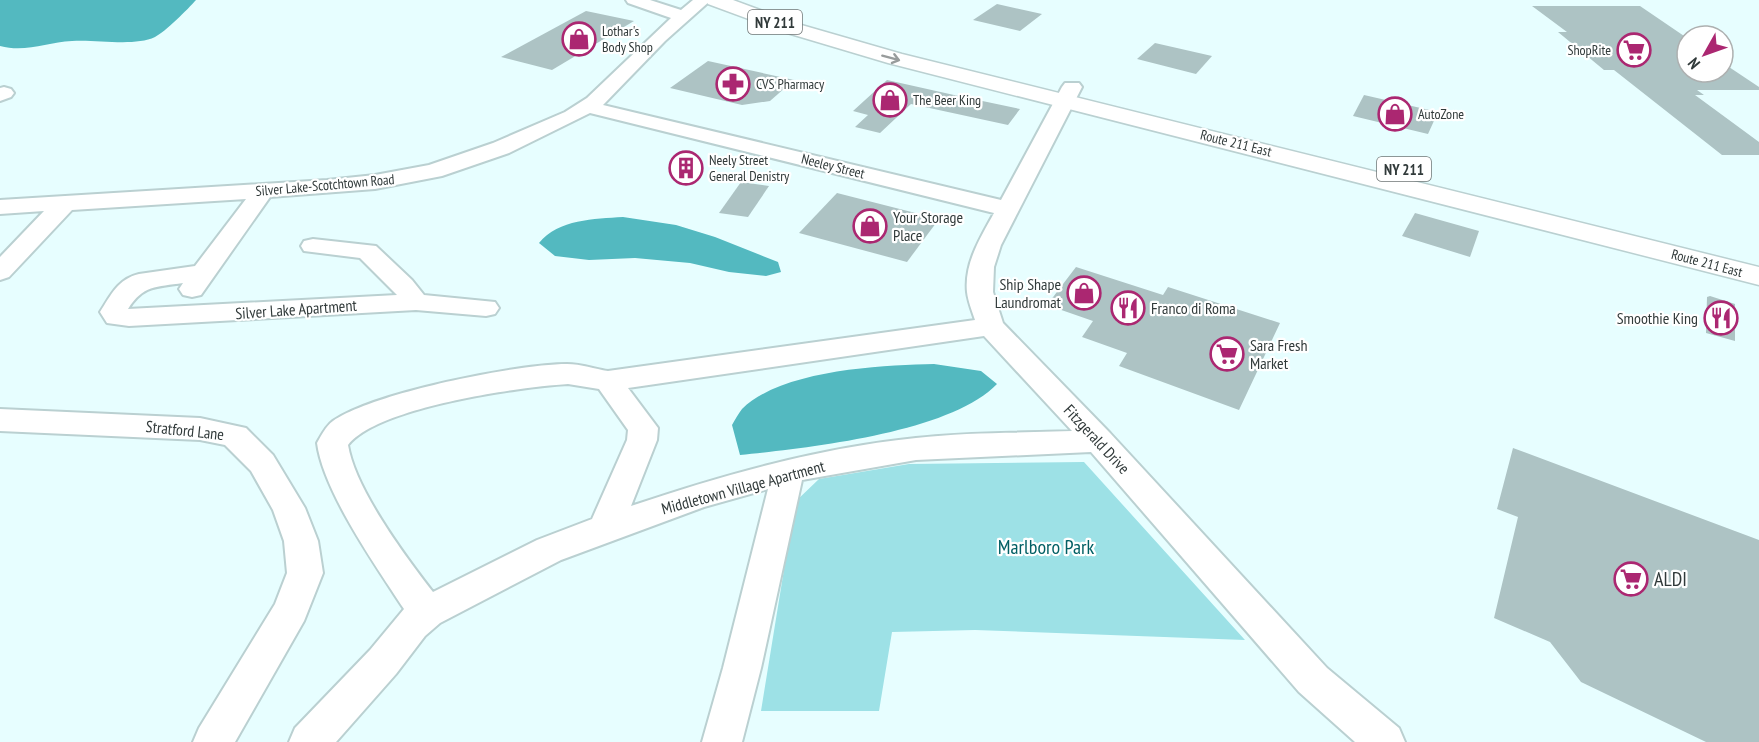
<svg xmlns="http://www.w3.org/2000/svg" width="1759" height="742" viewBox="0 0 1759 742" font-family="'PT Sans Narrow',sans-serif">
  <rect width="100%" height="100%" fill="#e7feff"/>
  <!-- green -->
  <polygon fill="#9de1e6" points="1084,462 1245,640 975,630 892,632 879,711 761,711 795,502 819,479 909,464"/>
  <!-- water -->
  <g fill="#53b9c0">
    <path d="M 0,0 L 196,0 C 188,9 165,32 155,37 C 134,47 95,39 72,41 C 47,42 26,53 0,46 Z"/>
    <path d="M 623,217 L 676,225 L 715,237 L 778,262 L 781,272 L 766,276 L 729,272 L 690,263 L 635,258 L 589,260 L 555,256 L 539,243 C 559,219 594,219 623,217 Z"/>
    <path d="M 934,364 L 981,371 L 997,384 C 950,433 807,448 740,455 L 732,425 C 735,420 738,414 742,409 C 781,370 882,365 934,364 Z"/>
  </g>
  <!-- building -->
  <g fill="#adc3c4">
    <polygon points="997,4 1042,14 1020,31 973,20"/>
    <polygon points="1532,6 1640,6 1687,38 1687,72 1723,72 1723,63 1759,87 1759,90 1697,90 1704,95 1695,95 1759,142 1759,155 1722,155 1614,70 1604,70 1558,32 1567,32"/>
    <polygon points="586,11 634,21 552,70 501,57"/>
    <polygon points="1155,43 1212,56 1196,74 1137,59"/>
    <polygon points="708,61 794,80 770,101 742,105 670,88"/>
    <polygon points="887,80 954,95 1020,109 1008,125 911,104 880,133 855,127 868,115 853,111"/>
    <polygon points="1364,95 1438,112 1428,134 1353,116"/>
    <polygon points="741,182 769,186 748,217 719,213"/>
    <polygon points="837,193 939,219 907,262 799,233"/>
    <polygon points="1415,213 1479,231 1470,257 1402,236"/>
    <polygon points="1076,267 1163,295 1168,287 1280,323 1239,410 1119,366 1127,353 1082,337 1093,321 1047,305"/>
    <polygon points="1710,296 1735,304 1735,341 1706,333 1707,297"/>
    <polygon points="1513,448 1759,540 1759,742 1706,742 1581,682 1550,642 1494,618 1518,517 1497,509"/>
  </g>
  <g fill="none" stroke-linecap="round" stroke-linejoin="round">
    <!-- minor casing -->
    <g stroke="#bad0d1" stroke-width="4">
      <g id="minor">
        <path d="M 626,0 L 650,0 L 681,10 L 693,0 L 711,0 L 665,41 L 603,105 L 1001,200 L 1062,87 L 1065,83 L 1079,83 L 1082,87 L 1001,245 L 994,267 L 993,292 L 1003,323 L 1110,433 L 1327,668 L 1399,728 L 1405,742 L 1355,742 L 1299,692 L 1091,452 L 916,460 L 802,480 L 761,668 L 742,742 L 702,742 L 723,668 L 768,489 L 704,507 L 561,560 L 440,623 L 425,636 L 396,674 L 336,742 L 289,742 L 295,728 L 370,650 L 404,609 C 377,568 323,491 317,443 C 321,436 326,426 333,421 C 373,393 517,364 567,364 C 581,364 595,369 608,371 L 975,320 C 972,311 968,301 967,292 C 964,263 981,237 994,213 L 590,113 L 509,153 L 442,176 L 375,189 L 270,197 L 201,295 L 192,297 L 183,295 L 179,289 L 183,283 C 156,287 143,285 128,309 L 397,295 L 360,258 L 304,251 L 301,246 L 304,241 L 313,239 L 376,246 L 412,280 L 424,295 L 495,302 L 499,308 L 495,314 L 486,316 L 416,310 L 129,326 L 107,323 L 100,312 C 111,295 118,279 139,274 L 195,266 L 246,199 L 72,210 L 9,277 L 0,280 L 0,257 L 44,211 L 0,214 L 0,200 L 327,180 L 375,175 L 429,165 L 493,143 L 565,112 L 587,98 L 671,18 L 628,3 ZM 984,336 L 1072,431 C 1020,433 967,432 916,438 C 818,448 723,475 631,506 L 657,440 L 658,428 L 628,388 ZM 568,384 L 599,389 L 628,430 L 627,440 L 592,519 L 537,540 L 433,592 C 405,556 355,489 348,445 C 378,407 519,387 568,384 Z"/>
        <polygon points="4,87 11,89 14,93 11,97 0,101 0,88"/>
        <polygon points="0,409 200,418 246,428 273,455 305,508 318,541 323,573 304,621 235,742 193,742 199,728 275,604 287,573 284,541 273,510 251,471 225,445 200,440 0,431"/>
      </g>
    </g>
    <!-- major casing -->
    <g stroke="#bad0d1" stroke-width="3">
      <polygon id="major" points="706,0 733,0 798,24 902,54 1759,267 1759,285 888,63 784,32 708,4"/>
    </g>
    <!-- minor -->
    <use href="#minor" fill="#fff" fill-rule="evenodd"/>
    <!-- major -->
    <use href="#major" fill="#fff" fill-rule="evenodd"/>
  </g>
  <!-- one-way arrows -->
  <defs><path id="oneway-shaft" d="M-6 0H5M1.5-3L5.5 0L1.5 3" fill="none" stroke-width="1.6" stroke-linecap="round" stroke-linejoin="round" transform="scale(1.5)"/></defs>
  <use stroke="#989c9c" href="#oneway-shaft" transform="translate(891 58) rotate(15)"/>
  <!-- icons -->
  <defs>
    <g id="shop-ring" transform="scale(1.725)"><circle r="9.5" fill="#fff" stroke="#ab2771" stroke-width="1.5"/><path d="M-5-2.5h2.3a2.7 3.5 0 0 1 5.4 0H5L5.5 6h-11ZM-1.5-2.5h3a1.5 2.3 0 0 0-3 0Z" fill="#ab2771"/></g>
    <g id="supermarket-ring" transform="scale(1.725)"><circle r="9.5" fill="#fff" stroke="#ab2771" stroke-width="1.5"/><path d="M-6-5.5h2.5l.6 2H6L4.5 2H-2.5L-4.4-4H-6ZM-1.5 3.2a1.3 1.3 0 1 0 .1 0ZM3 3.2a1.3 1.3 0 1 0 .1 0Z" fill="#ab2771"/></g>
    <g id="pharmacy-ring" transform="scale(1.725)"><circle r="9.5" fill="#fff" stroke="#ab2771" stroke-width="1.5"/><path d="M-2-6h4v4h4v4h-4v4h-4v-4h-4v-4h4Z" fill="#ab2771"/></g>
    <g id="building-ring" transform="scale(1.725)"><circle r="9.5" fill="#fff" stroke="#ab2771" stroke-width="1.5"/><path d="M-4-6H4V6H1V3H-1V6H-4ZM-2.5-4.3h1.7v1.8h-1.7ZM.8-4.3h1.7v1.8H.8ZM-2.5-1h1.7V.8h-1.7ZM.8-1h1.7V.8H.8Z" fill="#ab2771"/></g>
    <g id="restaurant-ring" transform="scale(1.725)"><circle r="9.5" fill="#fff" stroke="#ab2771" stroke-width="1.5"/><path d="M-5-6h1v4h1v-4h1v4h1v-4h1v5L-1.5 .5V6h-2V.5L-5-1ZM5-6V6H3V1.5H1.5Q1.5-4 5-6Z" fill="#ab2771"/></g>
  </defs>
  <g fill-rule="evenodd">
    <use href="#shop-ring" x="579" y="39"/>
    <use href="#supermarket-ring" x="1634" y="50"/>
    <use href="#pharmacy-ring" x="733" y="84"/>
    <use href="#shop-ring" x="890" y="100"/>
    <use href="#shop-ring" x="1395" y="114"/>
    <use href="#building-ring" x="686" y="168"/>
    <use href="#shop-ring" x="870" y="226"/>
    <use href="#shop-ring" x="1084" y="293"/>
    <use href="#restaurant-ring" x="1128" y="308"/>
    <use href="#restaurant-ring" x="1721" y="318"/>
    <use href="#supermarket-ring" x="1227" y="354"/>
    <use href="#supermarket-ring" x="1631" y="579"/>
  </g>
  <g text-anchor="middle" dominant-baseline="central" stroke-width="4.5" stroke-linejoin="round" paint-order="stroke">
    <!-- far-poi labels -->
    <g font-size="14" fill="#313a3a" stroke="#fff" text-anchor="start">
      <text x="602" y="31">Lothar's<tspan x="602" dy="16">Body Shop</tspan></text>
      <text x="1611" y="50" text-anchor="end">ShopRite</text>
      <text x="756" y="84">CVS Pharmacy</text>
      <text x="913" y="100">The Beer King</text>
      <text x="1418" y="114">AutoZone</text>
      <text x="709" y="160">Neely Street<tspan x="709" dy="16">General Denistry</tspan></text>
    </g>
    <!-- far-street labels -->
    <g font-size="14" fill="#313a3a" stroke="#fff">
      <text transform="translate(1236 143) rotate(14)">Route 211 East</text>
      <text transform="translate(833 166) rotate(14)">Neeley Street</text>
      <text transform="translate(325 185) rotate(-5)">Silver Lake-Scotchtown Road</text>
      <text transform="translate(1707 263) rotate(15)">Route 211 East</text>
    </g>
    <!-- shield labels -->
    <g fill="#fff" stroke="#6f7575" stroke-width="1.5">
      <rect x="748" y="10" width="54" height="24" rx="4.5"/>
      <rect x="1377" y="157" width="54" height="24" rx="4.5"/>
    </g>
    <g font-size="15" font-weight="bold" fill="#313a3a">
      <text x="775" y="22">NY 211</text>
      <text x="1404" y="169">NY 211</text>
    </g>
    <!-- poi labels -->
    <g font-size="16" fill="#313a3a" stroke="#fff" text-anchor="start">
      <text x="893" y="217">Your Storage<tspan x="893" dy="18">Place</tspan></text>
      <text x="1061" y="284" text-anchor="end">Ship Shape<tspan x="1061" dy="18">Laundromat</tspan></text>
      <text x="1151" y="308">Franco di Roma</text>
      <text x="1698" y="318" text-anchor="end">Smoothie King</text>
      <text x="1250" y="345">Sara Fresh<tspan x="1250" dy="18">Market</tspan></text>
    </g>
    <!-- street labels -->
    <g font-size="16" fill="#313a3a" stroke="#fff">
      <text transform="translate(296 309) rotate(-4)">Silver Lake Apartment</text>
      <text transform="translate(185 430) rotate(6)">Stratford Lane</text>
      <text transform="translate(1097 439) rotate(47)">Fitzgerald Drive</text>
      <text transform="translate(743 487) rotate(-15)">Middletown Village Apartment</text>
    </g>
    <!-- near-park labels -->
    <g font-size="20" fill="#015f64" stroke="#fff">
      <text x="1046" y="547">Marlboro Park</text>
    </g>
    <!-- near-poi labels -->
    <g font-size="20" fill="#313a3a" stroke="#fff" text-anchor="start">
      <text x="1654" y="579">ALDI</text>
    </g>
  </g>
  <!-- north arrow -->
  <g transform="translate(1705 54) rotate(230)"><circle r="28" fill="#ffffff" stroke="#adb0b0" stroke-width="1.5"/>
  <path d="M0-4.5L10 22L0 15L-10 22Z" fill="#ab2771"/>
  <text y="-9" font-size="16" font-weight="bold" text-anchor="middle" fill="#313a3a">N</text>
  </g>
</svg>
